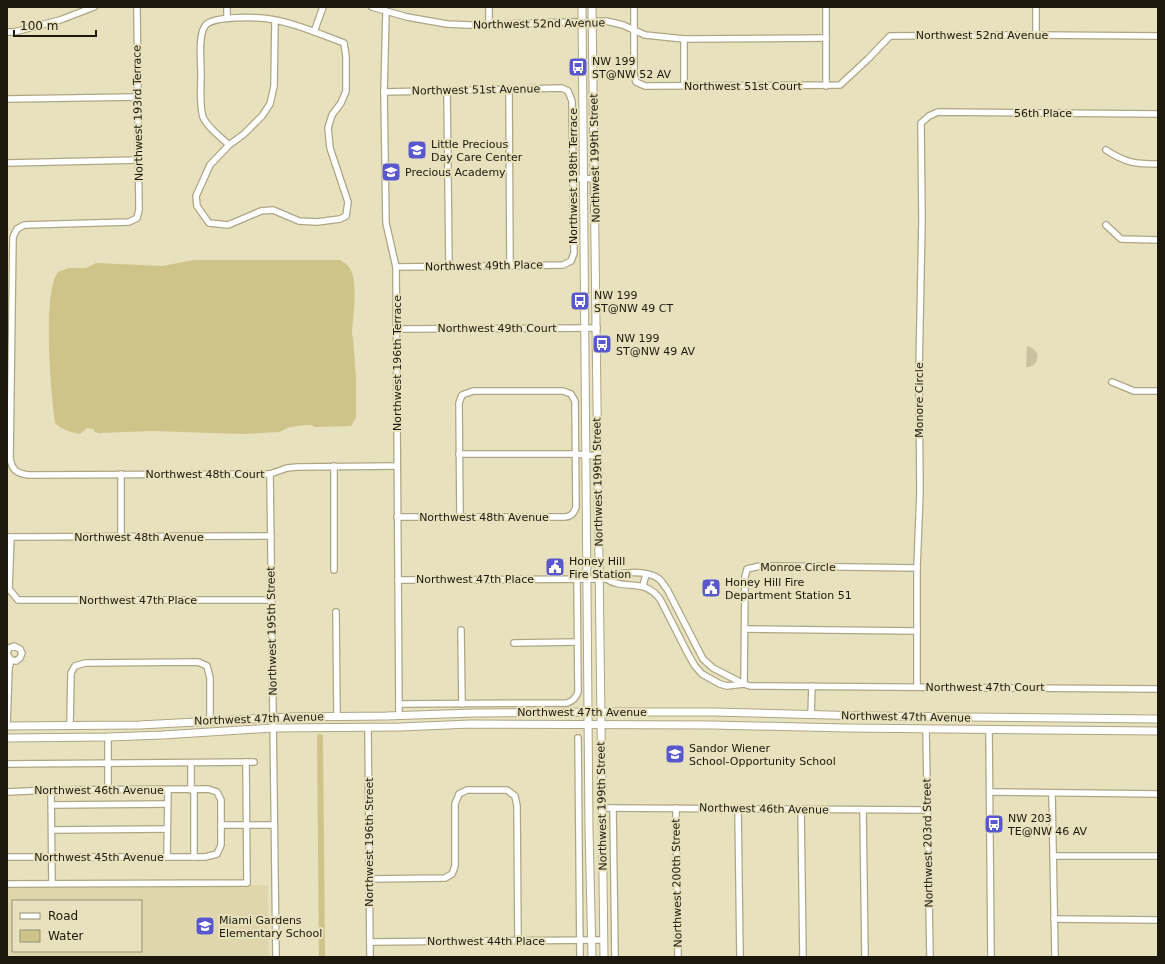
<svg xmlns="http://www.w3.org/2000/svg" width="1165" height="964" viewBox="0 0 1165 964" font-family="'DejaVu Sans',sans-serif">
  <rect width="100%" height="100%" fill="#e8e1bd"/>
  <!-- built -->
  <path fill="#dfd7ab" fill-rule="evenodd" d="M 268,885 L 269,957 L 7,957 L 7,887 ZM 13,901 L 141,901 L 141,951 L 13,951 Z"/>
  <!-- green -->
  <path fill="#c8c2a0" d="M 1027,346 C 1037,349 1040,355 1035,364 L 1030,367 L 1026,367 Z"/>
  <!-- water -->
  <path fill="#cec389" d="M 194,260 L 340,260 C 342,262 346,263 348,266 C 360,279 352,318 352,335 L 353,338 L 356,378 L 356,418 L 351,426 L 315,427 L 311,425 L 306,425 L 290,427 L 279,432 L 243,434 L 154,431 L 99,433 L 95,432 L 93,429 L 87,428 L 80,434 C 71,432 62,430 55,423 C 51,394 42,293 58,272 L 69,268 L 86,268 L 96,263 L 162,266 Z"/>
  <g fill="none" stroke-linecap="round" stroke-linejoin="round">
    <!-- canal -->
    <polyline stroke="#cec389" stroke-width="6" points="320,737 322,957"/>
    <!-- minor casing -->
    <g stroke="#ada684" stroke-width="8">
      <g id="minor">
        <path d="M 137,7 L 139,210 L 137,218 L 129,222 L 24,225 L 17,229 L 13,237 L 10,458 C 12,470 16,473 28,475 L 270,474 L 287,468 L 297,467 L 397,466"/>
        <polyline points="227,7 227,18"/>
        <polyline points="372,7 407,17 447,24 470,25 606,21 623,25 645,35 684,39 826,38"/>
        <polyline points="634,7 634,75 636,82 645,86 840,85 868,59 890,36 1036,35 1158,36"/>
        <polyline points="826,7 826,86"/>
        <polyline points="1036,7 1036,35"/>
        <polyline points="386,12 384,92 386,223 396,267 399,715"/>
        <polyline points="489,24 489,7"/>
        <polyline points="7,32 14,32 60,20 94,7"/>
        <polyline points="314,32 323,7"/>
        <polyline points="684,39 684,85"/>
        <polyline points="509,89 510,265"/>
        <polyline points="447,90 449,267"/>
        <polyline points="384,92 562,88 568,91 572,101 574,253 571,261 563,265 396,267"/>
        <polyline points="7,99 138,97"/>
        <path d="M 229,145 C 221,137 209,129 204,119 C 199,111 201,84 201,74 C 201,61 198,36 205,26 C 211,15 263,17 275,20 C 298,24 322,35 344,43 L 346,56 L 346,91 L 341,103 L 332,115 L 328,128 L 330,148 L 348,202 L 346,216 L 340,219 L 317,222 L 299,221 L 273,210 L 261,211 L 228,225 L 209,223 L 197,206 L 196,196 L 210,165 L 229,145 L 244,134 L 262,116 L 270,104 L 274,86 L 275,20"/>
        <path d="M 1106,150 C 1126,163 1135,164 1158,164"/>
        <polyline points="7,163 139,160"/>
        <polyline points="573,178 595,179"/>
        <polyline points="1106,225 1121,239 1158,240"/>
        <polyline points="397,329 597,328"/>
        <polyline points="1112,382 1134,391 1158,391"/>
        <polyline points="459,454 575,454 598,456"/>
        <polyline points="334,466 334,570"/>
        <polyline points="121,474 121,537"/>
        <polyline points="270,474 276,957"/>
        <path d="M 397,517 L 565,517 C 572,516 574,513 576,507 L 575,401 L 571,394 L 563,391 L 473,391 L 462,395 L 459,403 L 460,517"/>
        <polyline points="7,537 271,536"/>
        <polyline points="11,537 9,589 18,600 272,600"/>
        <path d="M 606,579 C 626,591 643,577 660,599 L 688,654 L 695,666 L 702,674 L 720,684 L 727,686 L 744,684"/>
        <path d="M 398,580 L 606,579 C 618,571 647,570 659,579 C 662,581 664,586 667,589 L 703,659 L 713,668 L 744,684 L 750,686 L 1158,689"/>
        <polyline points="643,586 646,574"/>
        <polyline points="336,612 337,716"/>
        <polyline points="745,629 917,631"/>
        <polyline points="461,630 462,704"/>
        <polyline points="514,643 577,642"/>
        <polyline points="7,654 9,648 14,646 20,649 22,653 20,658 16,661 11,660 7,654"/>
        <polyline points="744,684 745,577 747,569 760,566 777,566 917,568"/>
        <polyline points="917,687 917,568 920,492 919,372 922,220 921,123 929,116 938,112 1158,114"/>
        <path d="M 399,704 L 567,703 C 573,701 576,698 578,692 L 577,579"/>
        <polyline points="811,715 812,686"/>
        <polyline points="70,725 71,673 75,666 85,663 198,662 207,666 210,678 210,721"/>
        <polyline points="7,726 9,668 11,660"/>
        <polyline points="368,727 370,957"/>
        <polyline points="926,729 930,957"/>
        <polyline points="989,729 991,957"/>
        <polyline points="578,738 580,957"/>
        <polyline points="7,764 254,762"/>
        <polyline points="51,790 52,883"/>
        <polyline points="108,790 108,737"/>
        <polyline points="191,790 191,763"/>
        <polyline points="194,790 194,857"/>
        <polyline points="7,792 51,790 208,789 217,792 221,800 221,845 217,854 205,857 7,857"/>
        <polyline points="990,792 1158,794"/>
        <polyline points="1052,794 1055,957"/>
        <polyline points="52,805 167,804"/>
        <polyline points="602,808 927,810"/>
        <polyline points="613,808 615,957"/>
        <polyline points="676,808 678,957"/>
        <polyline points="738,808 740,957"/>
        <polyline points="801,809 803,957"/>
        <polyline points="863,810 865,957"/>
        <polyline points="221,825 274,825"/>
        <polyline points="52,830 167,829"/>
        <polyline points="167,856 168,790"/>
        <polyline points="1053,856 1158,856"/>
        <polyline points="369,879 445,878 452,874 455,866 455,804 459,794 467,790 507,790 515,796 517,806 518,940"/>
        <polyline points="7,884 247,883 246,762"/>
        <polyline points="1054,919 1158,920"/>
        <polyline points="370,942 603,940"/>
      </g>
    </g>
    <!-- major casing -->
    <g stroke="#ada684" stroke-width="9">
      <g id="major">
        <polyline points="582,7 589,828 592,957"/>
        <polyline points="592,7 604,957"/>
        <polyline points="7,726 140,725 290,717 386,716 474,713 601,712 713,712 867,716 1158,719"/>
        <polyline points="7,738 108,737 163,735 273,728 400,727 471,724 712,725 846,728 1158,731"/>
      </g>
    </g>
    <!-- minor -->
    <use href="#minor" stroke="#fff" stroke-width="5.5"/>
    <!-- major -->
    <use href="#major" stroke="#fff" stroke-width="7"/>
  </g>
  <!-- icons -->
  <defs>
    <g id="bus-square" transform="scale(1)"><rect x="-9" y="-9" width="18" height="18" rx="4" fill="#5857ce" stroke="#e8e1bd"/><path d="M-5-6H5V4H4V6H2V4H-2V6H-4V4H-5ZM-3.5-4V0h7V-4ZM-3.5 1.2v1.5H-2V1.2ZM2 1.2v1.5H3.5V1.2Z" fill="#fff"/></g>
    <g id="school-square" transform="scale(1)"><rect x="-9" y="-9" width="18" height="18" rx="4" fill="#5857ce" stroke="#e8e1bd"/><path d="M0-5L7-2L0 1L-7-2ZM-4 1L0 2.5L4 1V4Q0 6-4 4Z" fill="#fff"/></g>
    <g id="civic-square" transform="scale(1)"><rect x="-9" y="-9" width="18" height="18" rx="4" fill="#5857ce" stroke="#e8e1bd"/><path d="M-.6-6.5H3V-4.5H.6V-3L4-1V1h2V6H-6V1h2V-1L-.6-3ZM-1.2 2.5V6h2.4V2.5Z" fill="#fff"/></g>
  </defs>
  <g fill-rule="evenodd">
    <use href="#bus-square" x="578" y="67"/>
    <use href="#school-square" x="417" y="150"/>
    <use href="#school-square" x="391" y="172"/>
    <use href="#bus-square" x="580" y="301"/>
    <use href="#bus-square" x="602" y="344"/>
    <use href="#civic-square" x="555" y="567"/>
    <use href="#civic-square" x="711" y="588"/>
    <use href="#school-square" x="675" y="754"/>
    <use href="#bus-square" x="994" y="824"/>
    <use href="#school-square" x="205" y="926"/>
  </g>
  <g text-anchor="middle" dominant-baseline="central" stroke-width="4" stroke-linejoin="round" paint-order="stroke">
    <!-- street labels -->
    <g font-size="11" fill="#1c190c" stroke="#e8e1bd">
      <text transform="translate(539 24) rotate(-1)">Northwest 52nd Avenue</text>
      <text x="982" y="35">Northwest 52nd Avenue</text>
      <text x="743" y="86">Northwest 51st Court</text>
      <text transform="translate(476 90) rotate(-1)">Northwest 51st Avenue</text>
      <text transform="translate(138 113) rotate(-91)">Northwest 193rd Terrace</text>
      <text x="1043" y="113">56th Place</text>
      <text transform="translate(595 158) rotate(-91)">Northwest 199th Street</text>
      <text transform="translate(573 176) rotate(-90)">Northwest 198th Terrace</text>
      <text transform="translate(484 266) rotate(-1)">Northwest 49th Place</text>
      <text x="497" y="328">Northwest 49th Court</text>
      <text transform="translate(397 363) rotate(-90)">Northwest 196th Terrace</text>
      <text transform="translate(919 400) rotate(-90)">Monore Circle</text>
      <text x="205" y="474">Northwest 48th Court</text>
      <text transform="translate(598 482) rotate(-91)">Northwest 199th Street</text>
      <text x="484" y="517">Northwest 48th Avenue</text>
      <text x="139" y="537">Northwest 48th Avenue</text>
      <text x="798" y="567">Monroe Circle</text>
      <text x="475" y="579">Northwest 47th Place</text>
      <text x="138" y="600">Northwest 47th Place</text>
      <text transform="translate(272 631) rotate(-91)">Northwest 195th Street</text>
      <text x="985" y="687">Northwest 47th Court</text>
      <text x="582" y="712">Northwest 47th Avenue</text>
      <text transform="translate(906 717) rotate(1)">Northwest 47th Avenue</text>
      <text transform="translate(259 719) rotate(-2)">Northwest 47th Avenue</text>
      <text x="99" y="790">Northwest 46th Avenue</text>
      <text transform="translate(602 806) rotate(-91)">Northwest 199th Street</text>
      <text transform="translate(764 809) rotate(1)">Northwest 46th Avenue</text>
      <text transform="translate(369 842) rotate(-90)">Northwest 196th Street</text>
      <text transform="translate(928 843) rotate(-91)">Northwest 203rd Street</text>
      <text x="99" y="857">Northwest 45th Avenue</text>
      <text transform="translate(677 883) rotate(-91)">Northwest 200th Street</text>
      <text x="486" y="941">Northwest 44th Place</text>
    </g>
    <!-- poi labels -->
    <g font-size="11" fill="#1c190c" stroke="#e8e1bd" text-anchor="start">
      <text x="592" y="61">NW 199<tspan x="592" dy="13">ST@NW 52 AV</tspan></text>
      <text x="431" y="144">Little Precious<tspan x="431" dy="13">Day Care Center</tspan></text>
      <text x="405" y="172">Precious Academy</text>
      <text x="594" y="295">NW 199<tspan x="594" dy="13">ST@NW 49 CT</tspan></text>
      <text x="616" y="338">NW 199<tspan x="616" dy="13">ST@NW 49 AV</tspan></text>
      <text x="569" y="561">Honey Hill<tspan x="569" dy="13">Fire Station</tspan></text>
      <text x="725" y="582">Honey Hill Fire<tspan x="725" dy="13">Department Station 51</tspan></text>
      <text x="689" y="748">Sandor Wiener<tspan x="689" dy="13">School-Opportunity School</tspan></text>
      <text x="1008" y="818">NW 203<tspan x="1008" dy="13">TE@NW 46 AV</tspan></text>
      <text x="219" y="920">Miami Gardens<tspan x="219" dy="13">Elementary School</tspan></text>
    </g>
  </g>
  <!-- border -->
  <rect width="1165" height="964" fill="none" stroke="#1c190c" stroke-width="16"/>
  <!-- legend -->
  <rect x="12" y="900" width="130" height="52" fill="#e8e1bd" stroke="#969176"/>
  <rect x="20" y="913" width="20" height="6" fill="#ffffff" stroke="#969176"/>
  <text x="48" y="920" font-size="12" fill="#1c190c">Road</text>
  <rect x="20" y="930" width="20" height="12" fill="#cec389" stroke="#969176"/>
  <text x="48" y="940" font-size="12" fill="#1c190c">Water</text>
  <!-- scale -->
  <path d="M14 30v6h82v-6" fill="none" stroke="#1c190c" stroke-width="2"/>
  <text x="20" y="30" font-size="12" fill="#1c190c" stroke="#e8e1bd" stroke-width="3" paint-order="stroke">100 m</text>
</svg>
